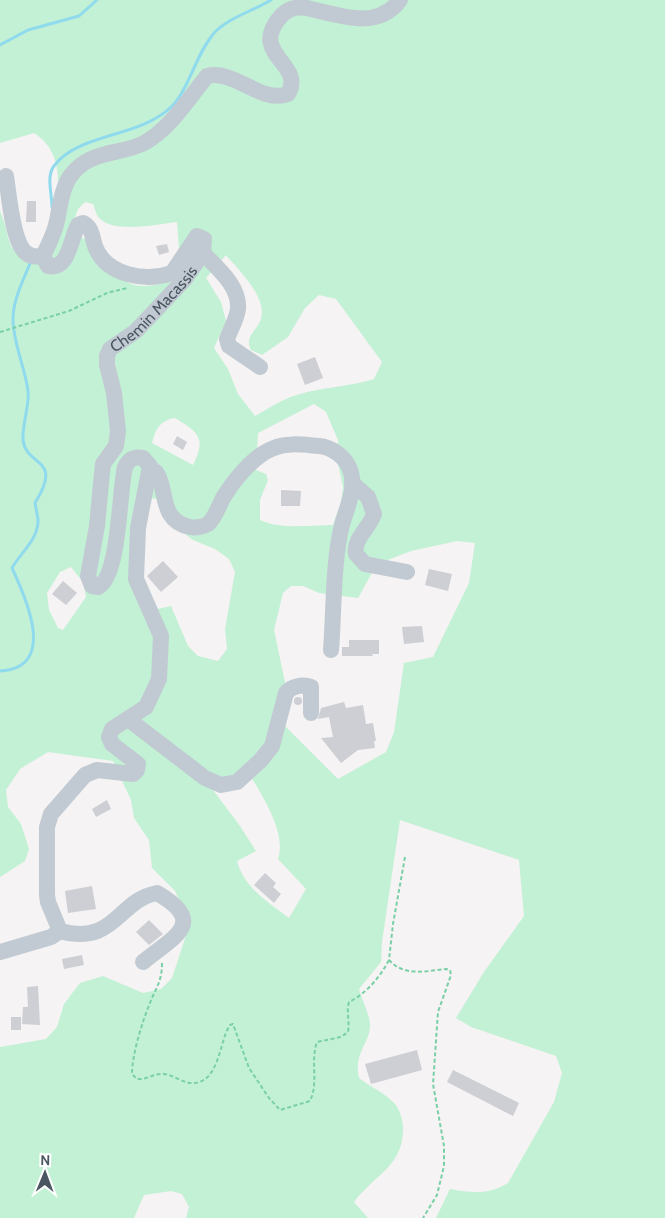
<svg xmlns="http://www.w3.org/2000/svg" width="665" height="1218" viewBox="0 0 665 1218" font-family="Cabin,sans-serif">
  <rect width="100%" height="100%" fill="#f5f3f3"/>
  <!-- green -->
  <path fill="#c3f1d5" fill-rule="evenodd" d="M 0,0 L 665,0 L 665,1218 L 436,1218 L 450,1189 C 471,1193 489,1195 508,1183 L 554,1102 L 562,1073 L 556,1056 L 471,1027 L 456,1018 L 484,972 L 524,916 L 519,860 L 400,820 L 382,942 L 381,962 L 359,989 C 362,1000 369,1013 370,1024 C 371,1043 353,1052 359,1078 C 369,1086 385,1093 394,1103 C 400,1109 404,1123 403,1131 C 402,1167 373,1176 354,1202 L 368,1218 L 186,1218 L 189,1207 L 182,1194 L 171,1191 L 144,1195 L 134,1218 L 0,1218 L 0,1047 L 46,1039 L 57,1027 L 64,1004 L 80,983 L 103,976 L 143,993 L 161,989 L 172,978 L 190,923 L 175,891 L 152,868 L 149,840 L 134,818 L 131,800 L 113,761 L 48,752 L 20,769 L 6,790 L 8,807 L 21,824 L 29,849 L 25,861 L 0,877 L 0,211 C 14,245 1,252 42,260 C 51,221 77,160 34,133 L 0,143 ZM 85,202 L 93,204 C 95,208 96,215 99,218 C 114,234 158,224 177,222 L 181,276 C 127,300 118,278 85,239 L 81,237 L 68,236 L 78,209 ZM 226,255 C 239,271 267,296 261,319 C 257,331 244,336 251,350 L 262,355 L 288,337 L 305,308 L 319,295 L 336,299 L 382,362 L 374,379 C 348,387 322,387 297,395 C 282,399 268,409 255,416 L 238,394 L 228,369 L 214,348 L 226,321 L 221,302 L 206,278 ZM 314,404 L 326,412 L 338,440 L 337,459 L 343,487 L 341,502 L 333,525 C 310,525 281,530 260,520 L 260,500 L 268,480 L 266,474 L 256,470 L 258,433 ZM 175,418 C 198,432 207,438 193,465 L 152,443 C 156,429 159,421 175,418 ZM 136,496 L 157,499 L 173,525 L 193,540 L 215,549 L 229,559 L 235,572 L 225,629 L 227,649 L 218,661 L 198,656 L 188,646 L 171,606 L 144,612 C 119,581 133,534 136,496 ZM 457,541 L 475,543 L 469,583 L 433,657 L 404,663 L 394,732 L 386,752 L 338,779 L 273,714 L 286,687 L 274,630 L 283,593 L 291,586 L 303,586 L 319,593 L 358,598 L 377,564 L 411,551 ZM 71,567 L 83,582 L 86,597 L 63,630 L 58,628 L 49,610 L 47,593 L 60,572 ZM 250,775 C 262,796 287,833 278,859 L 306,889 L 289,918 C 267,901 245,889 237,861 L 256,851 L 240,826 L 213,790 Z"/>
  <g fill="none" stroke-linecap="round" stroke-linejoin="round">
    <!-- stream -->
    <g stroke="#90daee" stroke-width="3">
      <polyline points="0,45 28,30 79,16 97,0"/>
      <path d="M 52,207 C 52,194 46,176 54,166 C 78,133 139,138 171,107 C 188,92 196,53 215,32 C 230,17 253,11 271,0"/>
      <path d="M 0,671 C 58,668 26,598 12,568 C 21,552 39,539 38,519 C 37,514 36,508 35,503 C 64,457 26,467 23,440 C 22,425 30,403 28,391 C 25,367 13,343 13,319 C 13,299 24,279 31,261"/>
    </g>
  </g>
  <!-- building -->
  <g fill="#cdcfd5">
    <polygon points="27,201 36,201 36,222 26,222"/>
    <polygon points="167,244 169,252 159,255 156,246"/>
    <polygon points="315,357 323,378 305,385 297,364"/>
    <polygon points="177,436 187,442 183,450 173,444"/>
    <polygon points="281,490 301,491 300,506 281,506"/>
    <polygon points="163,561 178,577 161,592 147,576"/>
    <polygon points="429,569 452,574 448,591 425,585"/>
    <polygon points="63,581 77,593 66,605 52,594"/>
    <polygon points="422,626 424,642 404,644 402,627"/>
    <polygon points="349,640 379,640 379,654 372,654 373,656 342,656 342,647 349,647"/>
    <circle cx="298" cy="701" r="4"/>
    <polygon points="344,702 346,708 363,705 366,724 373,723 376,741 374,741 375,748 358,750 341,763 321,738 333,737 329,717 318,719 321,708"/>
    <polygon points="107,800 111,809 96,817 92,809"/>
    <polygon points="265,873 276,883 273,887 281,894 274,903 254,885"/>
    <polygon points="92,886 96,909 68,913 65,891"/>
    <polygon points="149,920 163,934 149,945 136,932"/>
    <polygon points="82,955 84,965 64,969 62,959"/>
    <polygon points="38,986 40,1025 22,1024 23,1007 28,1007 27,987"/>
    <rect x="11" y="1017" width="10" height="13"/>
    <polygon points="417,1050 422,1070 371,1084 365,1064"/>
    <polygon points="453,1070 519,1103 513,1116 447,1082"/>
  </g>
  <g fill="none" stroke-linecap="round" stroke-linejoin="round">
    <!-- path -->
    <g stroke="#7ad0a6" stroke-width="2" stroke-dasharray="4 2.5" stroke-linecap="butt">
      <polyline points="0,332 69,311 107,293 127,288"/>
      <path d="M 405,857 L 393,924 L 389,960 C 404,977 427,971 446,969 L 450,970 L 451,975 L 438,1012 L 433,1084 L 444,1146 L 444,1166 L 437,1195 L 423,1218"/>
      <path d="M 162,963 C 162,982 156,987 150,1003 C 142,1022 132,1055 132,1074 L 137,1079 C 147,1080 154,1073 164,1074 C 174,1075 184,1084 194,1083 C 220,1081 219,1041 230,1025 L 233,1024 L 249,1068 L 269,1098 L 280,1110 L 310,1101 C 319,1082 310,1061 317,1042 L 341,1037 L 348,1032 C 350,1021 346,1013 349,1002 C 367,993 380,977 389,960"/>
    </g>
    <!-- minor -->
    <g stroke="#c1cad2" stroke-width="16">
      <path d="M 6,176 C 9,194 12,240 25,252 C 30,257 37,257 43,256"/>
      <path d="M 203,253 C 217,268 240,286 238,309 C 237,319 230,330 227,339 L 229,346 L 260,367"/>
      <path d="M 150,472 L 156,472 C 168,487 158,521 190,527 C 195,528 203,527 208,524 C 215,518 219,506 223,498 C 234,480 254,455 274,448 C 287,442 305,445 319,446 C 331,447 344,456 349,467 C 358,487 347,506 342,525 C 333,560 334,612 331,650"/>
      <path d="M 352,483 L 368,497 L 374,514 C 369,529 353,539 356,554 L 365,564 L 407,572"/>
      <path d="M 128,719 L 205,778 L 221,785 L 237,782 L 261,760 L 272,746 L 286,693 C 291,686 303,684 311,687 L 311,713"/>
      <path d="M 60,931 C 115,946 118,900 157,893 C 209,923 173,937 143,962"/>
      <path id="s1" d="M 0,952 L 51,937 L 60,931 L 48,902 L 47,895 L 47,827 L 51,814 L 85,775 L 97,770 L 133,774 L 137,770 L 138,764 L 112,744 L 109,737 L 112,729 L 146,707 L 159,679 L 161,636 L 136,579 L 138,528 L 150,466 L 143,458 C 134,456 129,459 125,467 C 119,490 120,576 98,587 L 92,586 L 88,576 L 97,526 L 102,473 L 103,464 L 116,446 L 118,431 L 114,393 L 107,365 L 107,356 L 110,349 L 136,331 L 185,279 L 203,253 L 204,239 L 197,236 L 172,273 C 146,282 106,276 95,246 C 92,238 93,228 83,223 L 78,225 C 70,240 69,270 48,266 L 43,256 C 48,246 53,236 56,225 C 60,209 61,187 72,174 C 90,150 121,155 144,143 C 170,129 189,98 207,76 C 235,69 260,104 288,94 C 306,63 246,54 282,15 C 290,7 300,6 311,9 C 341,16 378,30 400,0"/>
    </g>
  </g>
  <g text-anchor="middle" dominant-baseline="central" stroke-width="4.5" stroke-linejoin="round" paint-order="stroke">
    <!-- street labels -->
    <g font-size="16" fill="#4a5661" stroke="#fff">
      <text stroke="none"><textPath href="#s1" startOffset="1105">Chemin Macassis</textPath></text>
    </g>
  </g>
  <!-- north arrow -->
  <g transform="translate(45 1173) rotate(1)" stroke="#ffffff" stroke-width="4" paint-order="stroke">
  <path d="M0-4L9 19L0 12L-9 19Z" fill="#4a5661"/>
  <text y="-8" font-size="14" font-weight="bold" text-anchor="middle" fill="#4a5661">N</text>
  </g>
</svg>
